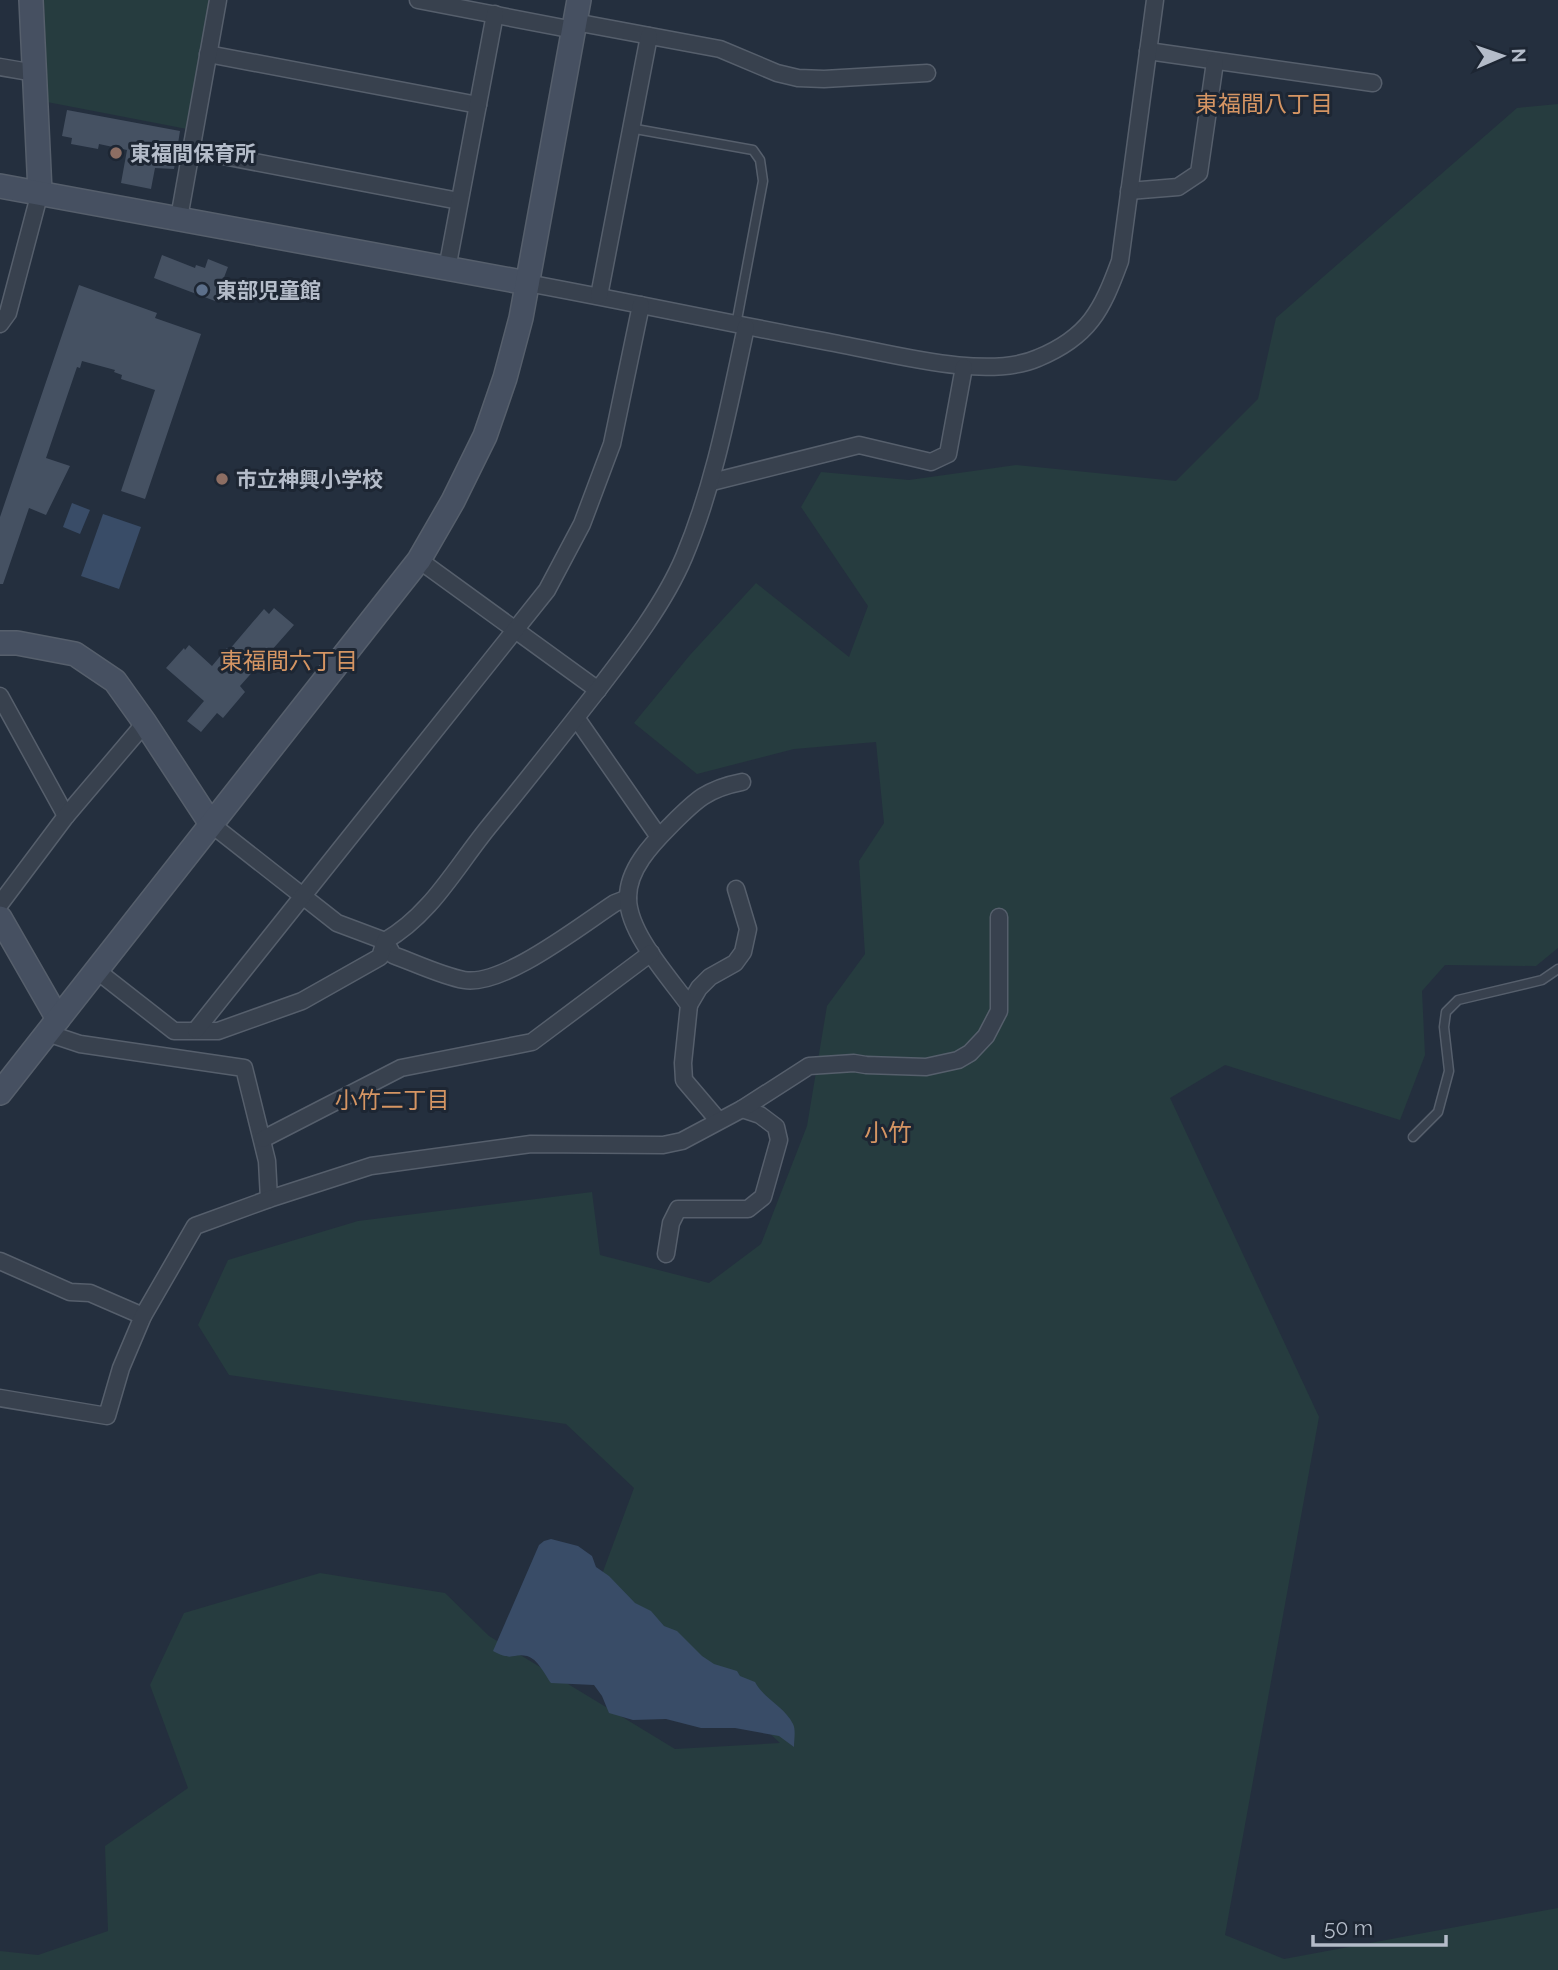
<svg xmlns="http://www.w3.org/2000/svg" width="1558" height="1970" viewBox="0 0 1558 1970" font-family="Raleway,'Noto Sans JP',sans-serif">
  <rect width="100%" height="100%" fill="#242f3e"/>
  <!-- green -->
  <g fill="#263c3f">
    <polygon points="44,0 212,0 187,129 47,102"/>
    <polygon points="1558,104 1558,948 1536,966 1445,965 1422,991 1425,1055 1400,1120 1225,1065 1170,1098 1319,1417 1225,1935 1284,1959 1558,1908 1558,1970 0,1970 0,1951 38,1955 108,1931 105,1846 188,1788 150,1685 184,1613 320,1573 445,1593 489,1636 675,1749 780,1743 601,1577 634,1488 566,1424 229,1375 198,1325 228,1260 358,1221 592,1192 600,1255 709,1283 761,1244 807,1126 827,1006 865,954 859,861 884,823 876,742 794,749 697,774 634,723 690,655 756,583 849,657 868,606 801,507 821,472 909,480 1016,465 1176,481 1258,399 1276,318 1517,108"/>
  </g>
  <!-- water -->
  <g fill="#394c67">
    <polygon points="72,503 90,510 80,534 63,527"/>
    <polygon points="103,514 141,527 119,589 81,576"/>
    <path d="M 551,1539 L 578,1546 L 592,1556 L 596,1567 L 609,1576 L 635,1603 L 651,1611 L 664,1626 L 677,1631 L 702,1656 L 714,1664 L 737,1671 L 740,1676 L 755,1682 C 764,1699 785,1707 793,1724 C 796,1730 794,1740 794,1747 L 779,1736 L 735,1728 L 701,1728 L 666,1719 L 633,1720 L 609,1713 L 602,1696 L 594,1685 L 551,1683 C 545,1675 538,1659 527,1656 C 512,1653 513,1662 493,1651 L 539,1545 L 544,1541 Z"/>
  </g>
  <!-- building -->
  <g fill="#455162">
    <polygon points="67,110 180,131 174,169 155,168 151,189 121,183 127,150 99,144 98,149 71,144 72,138 62,136"/>
    <polygon points="162,255 195,268 196,265 205,268 208,259 228,267 215,301 154,278"/>
    <polygon points="79,285 157,313 155,318 201,334 145,499 121,491 155,390 121,379 122,375 114,372 115,370 82,361 80,368 77,367 46,458 70,466 46,515 29,508 3,584 0,584 0,517"/>
    <polygon points="274,608 294,625 240,686 245,692 223,718 217,713 201,732 187,721 204,701 166,668 184,648 185,650 189,645 212,666 227,648 229,650 264,609 269,614"/>
  </g>
  <g fill="none" stroke-linecap="round" stroke-linejoin="round">
    <!-- lane casing -->
    <g stroke="#565f6c" stroke-width="11">
      <g id="lane">
        <polyline points="630,128 753,150 760,160 763,181 736,325"/>
        <polyline points="1413,1137 1438,1112 1449,1071 1444,1027 1446,1012 1458,1000 1542,980 1558,969"/>
      </g>
    </g>
    <!-- street casing -->
    <g stroke="#565f6c" stroke-width="19">
      <g id="street">
        <polyline points="418,0 574,30"/>
        <polyline points="575,22 720,49 777,73 798,78 824,79 927,73"/>
        <polyline points="1148,51 1373,83"/>
        <polyline points="208,54 478,105"/>
        <polyline points="0,67 35,73"/>
        <polyline points="192,150 459,201"/>
        <polyline points="1129,191 1178,187 1199,173 1215,62"/>
        <polyline points="179,218 218,0"/>
        <polyline points="447,269 495,14"/>
        <path d="M 527,283 C 630,302 732,324 834,343 C 890,353 986,381 1038,358 C 1089,337 1102,310 1120,261 L 1155,0"/>
        <polyline points="599,296 649,36"/>
        <polyline points="0,324 8,313 40,192"/>
        <polyline points="712,482 859,445 931,462 948,454 964,367"/>
        <polyline points="419,560 598,690"/>
        <polyline points="0,696 66,816"/>
        <polyline points="577,719 659,837"/>
        <path d="M 211,824 L 337,923 L 385,941 L 393,955 C 415,963 442,976 464,980 C 503,987 581,925 615,903 L 628,898"/>
        <polyline points="0,904 66,816 145,723"/>
        <path d="M 96,970 L 174,1031 L 218,1031 L 302,1001 L 380,957 L 385,941 C 432,914 457,865 491,824 C 528,779 564,733 600,687 C 630,648 665,602 684,557 C 715,483 729,405 746,327"/>
        <polyline points="689,1005 699,988 710,977 735,963 743,952 748,929 736,889"/>
        <polyline points="196,1030 547,590 582,524 612,444 641,305"/>
        <polyline points="47,1033 80,1044 244,1068 267,1161 269,1199"/>
        <path d="M 718,1120 L 684,1080 L 683,1063 L 689,1005 C 669,977 629,934 628,899 C 627,870 652,844 670,826 C 695,801 706,789 742,782"/>
        <polyline points="263,1139 401,1068 532,1042 651,953"/>
        <polyline points="666,1254 671,1223 678,1209 748,1209 763,1197 779,1140 776,1127 760,1115 742,1109"/>
        <polyline points="0,1261 70,1292 90,1293 143,1316"/>
        <polyline points="0,1398 107,1416 121,1368 143,1316 195,1226 269,1199 371,1166 531,1144 663,1145 682,1141 742,1109 809,1066 854,1063 866,1065 926,1067 958,1060 970,1053 986,1036 999,1011 999,917"/>
      </g>
    </g>
    <!-- secondary casing -->
    <g stroke="#565f6c" stroke-width="26">
      <g id="secondary">
        <polyline points="31,0 40,192"/>
        <polyline points="0,186 527,283"/>
        <polyline points="0,643 17,643 75,654 115,681 145,723 211,824"/>
        <polyline points="0,918 58,1019"/>
        <polyline points="0,1093 419,560 453,501 485,436 505,378 521,318 579,0"/>
      </g>
    </g>
    <!-- lane -->
    <use href="#lane" stroke="#38414e" stroke-width="8"/>
    <!-- street -->
    <use href="#street" stroke="#38414e" stroke-width="16"/>
    <!-- secondary -->
    <use href="#secondary" stroke="#465061" stroke-width="23"/>
  </g>
  <!-- markers -->
  <g fill="#8d6e63" stroke="#1d2633" stroke-width="2.5">
    <circle cx="116" cy="153" r="7"/>
    <circle cx="222" cy="479" r="7"/>
  </g>
  <circle fill="#5c6f8a" stroke="#1d2633" stroke-width="2.5" cx="202" cy="290" r="7"/>
  <g text-anchor="middle" dominant-baseline="central" stroke-width="6" stroke-linejoin="round" paint-order="stroke">
    <!-- poi labels -->
    <g font-size="21" font-weight="bold" fill="#b4bcc9" stroke="#1d2633" text-anchor="start">
      <text x="130" y="153">東福間保育所</text>
      <text x="216" y="290">東部児童館</text>
      <text x="236" y="479">市立神興小学校</text>
    </g>
    <!-- neighbourhood labels -->
    <g font-size="23" fill="#d59563" stroke="#1d2633">
      <text x="1264" y="103">東福間八丁目</text>
      <text x="289" y="660">東福間六丁目</text>
      <text x="392" y="1099">小竹二丁目</text>
    </g>
    <!-- quarter labels -->
    <g font-size="24" fill="#d59563" stroke="#1d2633">
      <text x="888" y="1132">小竹</text>
    </g>
  </g>
  <!-- north arrow -->
  <g transform="translate(1502 56) rotate(88)" stroke="#1d2633" stroke-width="5" paint-order="stroke">
  <path d="M0-5L12 26L0 18L-12 26Z" fill="#b4bcc9"/>
  <text y="-10" font-size="19" font-weight="bold" text-anchor="middle" fill="#b4bcc9">N</text>
  </g>
  <!-- scale -->
  <path d="M1313 1935v10h133v-10" fill="none" stroke="#b4bcc9" stroke-width="3.5"/>
  <text x="1324" y="1935" font-size="21" fill="#b4bcc9" stroke="#1d2633" stroke-width="5" paint-order="stroke">50 m</text>
</svg>
